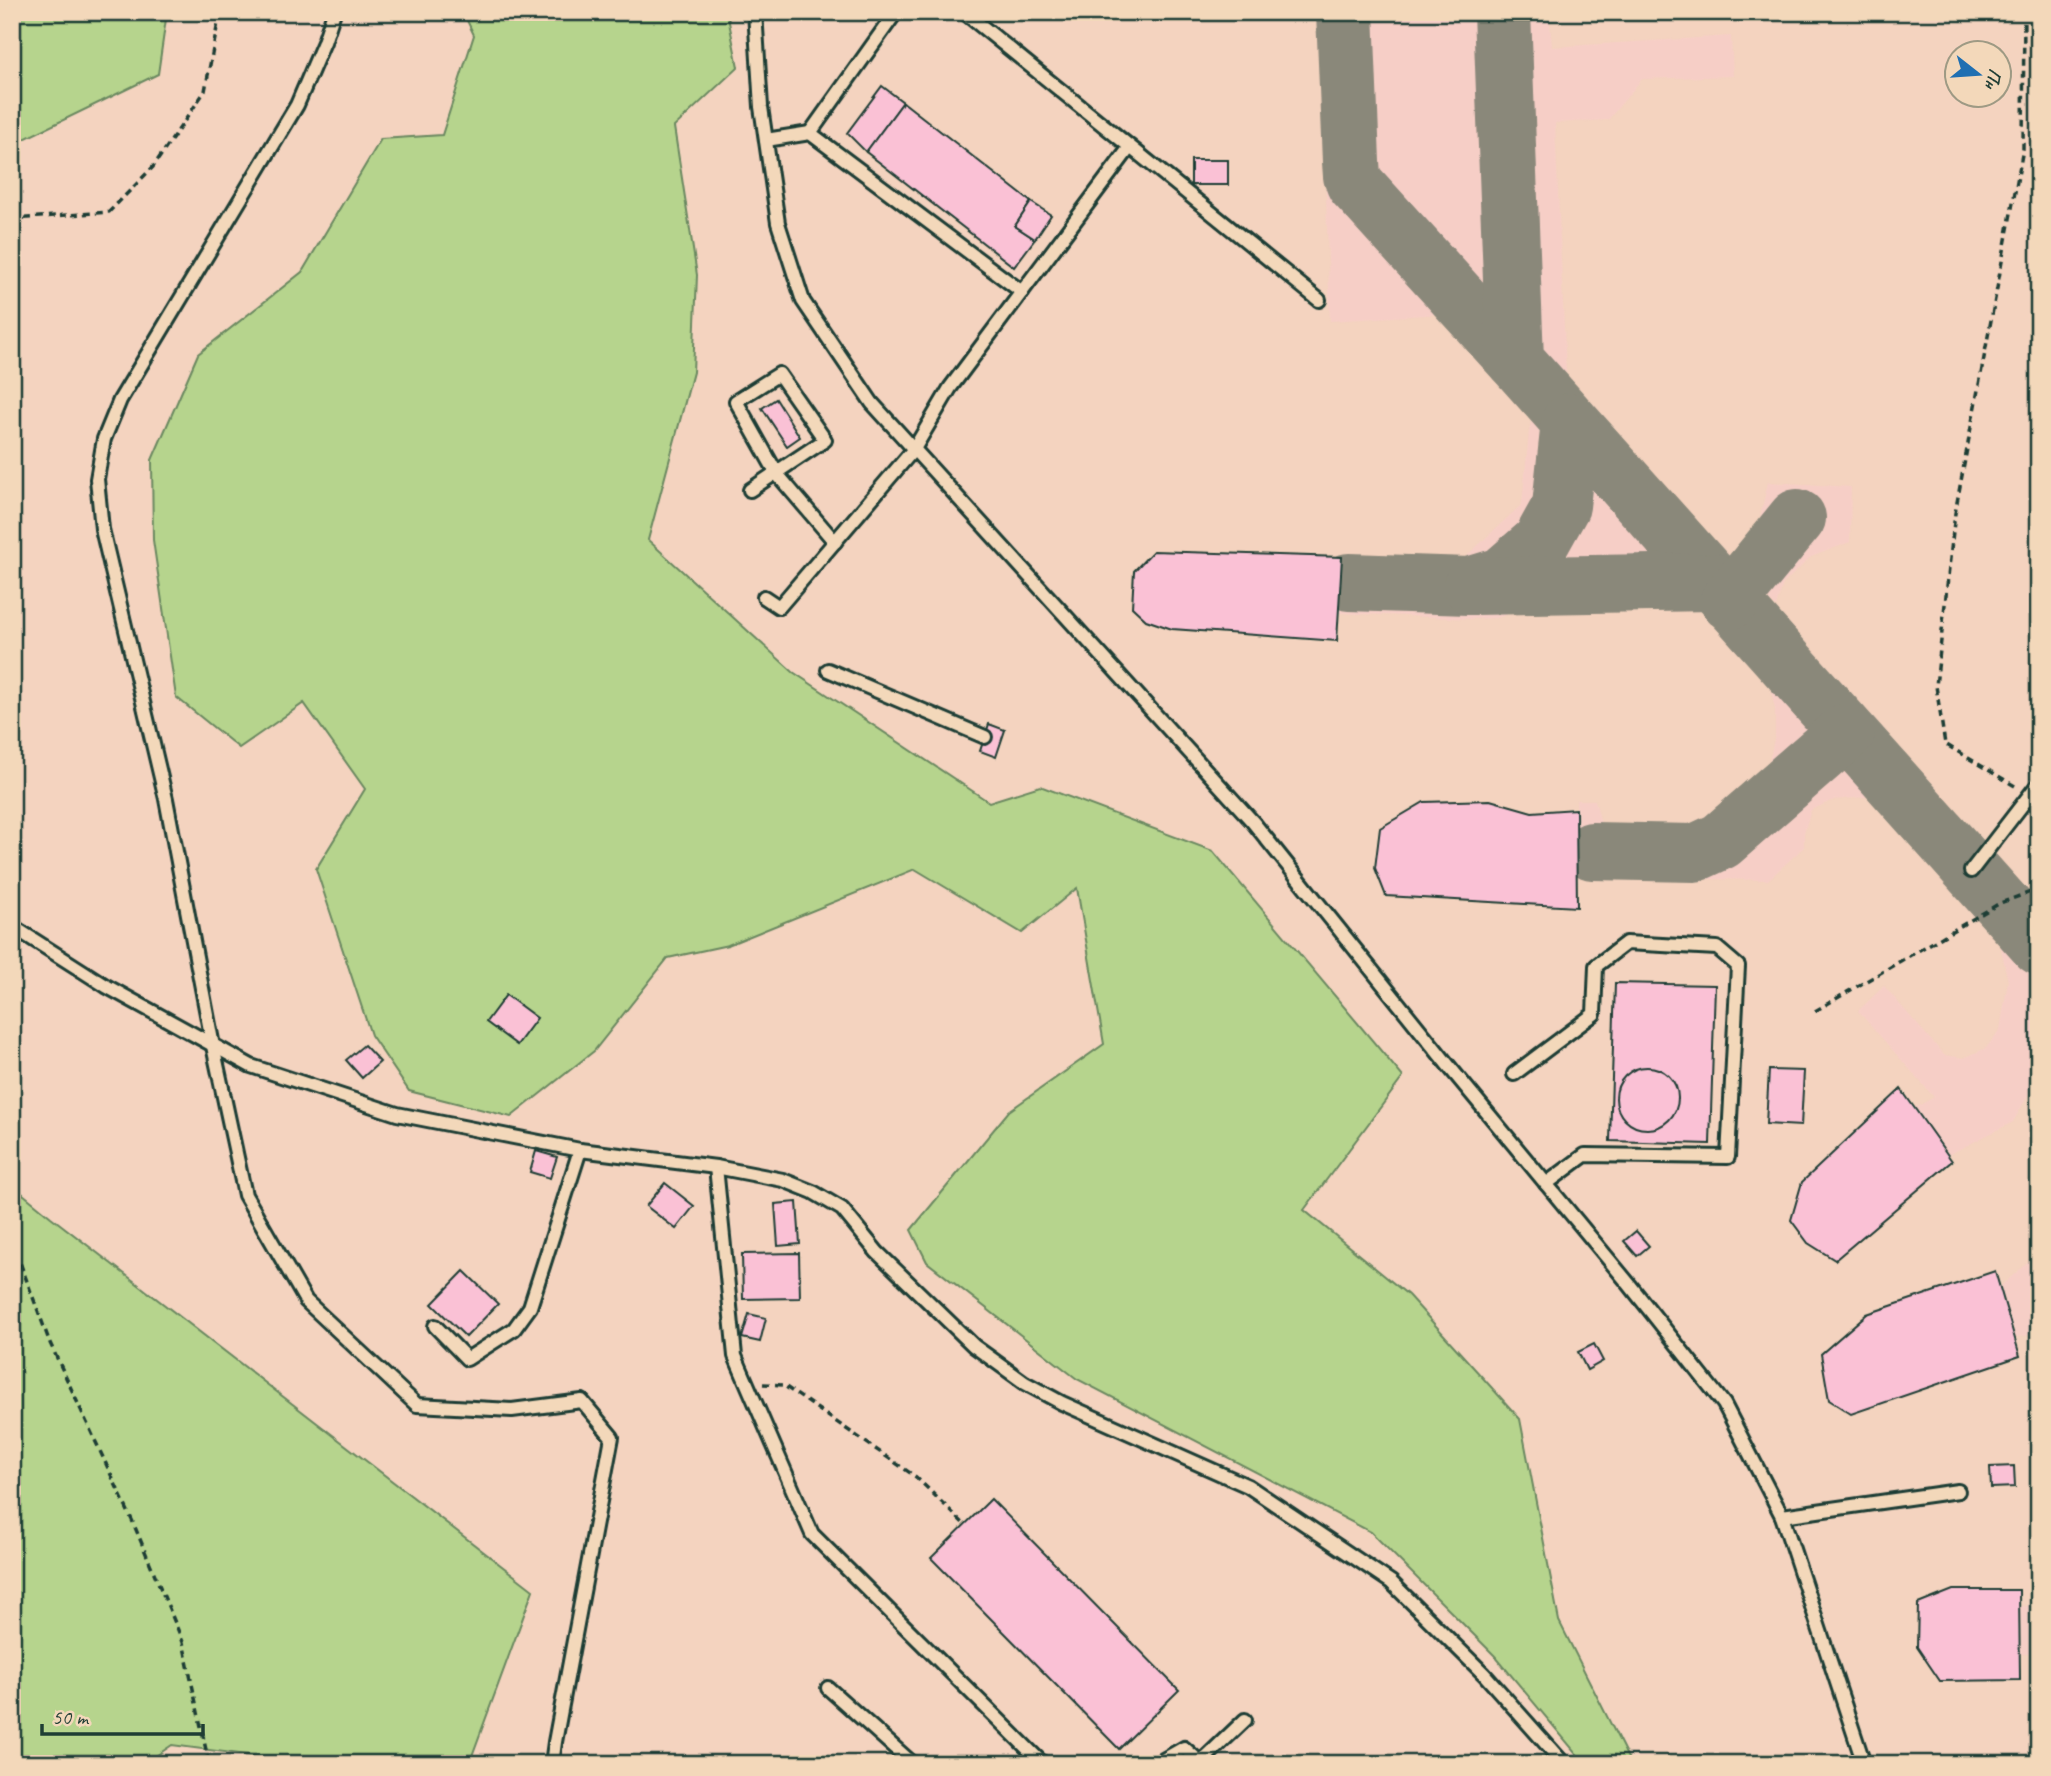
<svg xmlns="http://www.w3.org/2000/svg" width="2051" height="1776" viewBox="0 0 2051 1776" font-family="Caveat,sans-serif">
  <rect width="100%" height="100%" fill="#f4d3bf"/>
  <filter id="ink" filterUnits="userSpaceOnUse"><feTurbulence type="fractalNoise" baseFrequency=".0143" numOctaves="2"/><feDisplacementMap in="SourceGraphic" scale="14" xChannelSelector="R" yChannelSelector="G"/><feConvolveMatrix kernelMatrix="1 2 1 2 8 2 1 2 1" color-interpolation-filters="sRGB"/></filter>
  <g filter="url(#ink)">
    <!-- built -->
    <g fill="#f6cec6">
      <polygon points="1320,12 1549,12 1552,47 1731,36 1733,76 1642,79 1608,120 1555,123 1566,372 1533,409 1691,594 1531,594 1516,611 1497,618 1472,619 1339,613 1341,569 1457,565 1522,504 1529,432 1533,409 1441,314 1330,321"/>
      <polygon points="1768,482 1851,487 1850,542 1811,557 1783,584 1776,607 1727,558 1751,557"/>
      <polygon points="1768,677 1875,796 1834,800 1811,810 1804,833 1804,847 1768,880 1577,877 1576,800 1595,800 1604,835 1703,834 1768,767 1775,735 1775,709"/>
      <polygon points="1997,930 2039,978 2039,1076 2013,1122 1948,1155 1915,1108 1934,1097 1858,1011 1884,986 1944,1055 1964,1058 1986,1048 2000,1030 2008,981"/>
      <polygon points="2039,1252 2039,1334 2015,1337 2000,1287"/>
      <polygon points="2039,1604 2039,1654 2020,1654 2019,1607"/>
    </g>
    <!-- green -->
    <g fill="#b6d48d" stroke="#6a8860" stroke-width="2">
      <polygon points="12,12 167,12 158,74 12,145"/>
      <polygon points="463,12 727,12 738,67 674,127 697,275 693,372 648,540 793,672 989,802 1040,786 1213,851 1403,1077 1304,1210 1408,1295 1520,1419 1559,1621 1631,1764 1585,1764 1495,1656 1371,1532 1077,1379 927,1262 911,1230 1009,1111 1104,1044 1077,888 1022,933 915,869 728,945 668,958 594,1051 511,1117 409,1091 371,1035 316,869 365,789 304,703 239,748 176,697 153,540 152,460 198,354 302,272 381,139 442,135 474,35"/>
      <polygon points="12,1185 51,1217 533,1590 469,1764 314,1764 172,1745 144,1764 12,1764"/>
    </g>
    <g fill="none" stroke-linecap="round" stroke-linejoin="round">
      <!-- taxiway -->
      <g stroke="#8a887a" stroke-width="58">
        <polyline points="1345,12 1351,162 1352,176 1355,184 1515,360"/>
        <polyline points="1502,12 1515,360 2039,946"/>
        <polyline points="1349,582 1469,586 1502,576 1541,542 1561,506 1570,422"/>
        <polyline points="1472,586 1713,582"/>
        <polyline points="1729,601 1797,518"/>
        <polyline points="1592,851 1695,853 1721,841 1846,732"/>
      </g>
    </g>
    <!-- building -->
    <g fill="#fac1d5" stroke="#1f3d34" stroke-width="2">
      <polygon points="882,86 903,102 866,152 847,133"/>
      <polygon points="903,102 1031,202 1015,226 1035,239 1014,267 866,152"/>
      <rect x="1191" y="160" width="37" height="25"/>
      <polygon points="1031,202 1051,215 1035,239 1015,226"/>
      <polygon points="776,399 800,437 787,446 762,408"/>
      <polygon points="1153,551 1342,557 1337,641 1172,629 1146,620 1132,607 1134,571"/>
      <polygon points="989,724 1005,730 996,757 980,751"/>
      <polygon points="1490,800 1532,812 1576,809 1577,907 1386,896 1375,868 1380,828 1424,802"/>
      <polygon points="1615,983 1715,985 1710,1144 1610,1141"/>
      <polygon points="506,995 537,1018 517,1045 486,1022"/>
      <polygon points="364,1045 380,1062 362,1078 346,1060"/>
      <circle cx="1647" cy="1098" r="31"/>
      <polygon points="1769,1070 1804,1071 1801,1126 1766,1124"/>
      <polygon points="1901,1089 1952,1161 1835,1260 1808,1243 1791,1220 1802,1182"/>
      <polygon points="536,1151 557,1157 550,1178 530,1172"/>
      <polygon points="665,1183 694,1206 676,1229 646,1206"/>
      <polygon points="797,1202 800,1244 778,1246 775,1204"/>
      <polygon points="1636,1231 1649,1246 1637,1256 1624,1241"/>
      <polygon points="799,1253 800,1298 743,1299 742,1254"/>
      <polygon points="464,1271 498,1304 466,1337 432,1304"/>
      <polygon points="1995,1271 2020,1356 1851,1414 1829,1400 1821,1354 1867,1314"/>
      <polygon points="749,1314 766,1318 760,1342 742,1338"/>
      <polygon points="1594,1344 1603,1361 1587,1370 1578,1352"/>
      <polygon points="2014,1466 2015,1487 1991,1488 1990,1467"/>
      <polygon points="991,1499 1179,1690 1119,1749 931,1558"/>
      <polygon points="1953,1590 2019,1590 2020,1680 1940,1681 1917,1647 1918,1604"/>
      <polygon points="2033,1756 2039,1758 2039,1764 1999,1764"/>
    </g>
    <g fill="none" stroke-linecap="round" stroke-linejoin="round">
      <!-- lane casing -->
      <g stroke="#1f3d34" stroke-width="18">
        <g id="lane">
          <polyline points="334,12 324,42 297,105 120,400 104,439 97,479 102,529 166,799 213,1046 245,1195 306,1301 417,1405 512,1410 582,1401 612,1437 555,1742 552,1764"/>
          <polyline points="755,12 761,107 778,223 803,301 872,403 1253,822 1452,1070 1629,1284 1724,1404 1782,1516 1864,1764"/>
          <polyline points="896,12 810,133 1022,292"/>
          <polyline points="964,12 1319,300"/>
          <polyline points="766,140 810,133"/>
          <polyline points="750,490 825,440 779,374 736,401 777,474 835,542"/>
          <polyline points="764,597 779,607 914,449 950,388 1130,147"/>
          <polyline points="828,670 985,737"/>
          <polyline points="1971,871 2039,783"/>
          <polyline points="12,926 106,986 251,1066 397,1114 580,1150 716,1167 783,1180 813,1192 842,1209 877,1252 974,1346 1025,1383 1062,1403 1248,1486 1391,1582 1484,1674 1564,1764"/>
          <polyline points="1514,1074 1594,1014 1596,966 1626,943 1717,948 1738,966 1728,1157 1585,1155 1546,1184"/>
          <polyline points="716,1167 735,1356 812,1534 1043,1764"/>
          <polyline points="435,1326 467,1359 514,1329 530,1307 580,1150"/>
          <polyline points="1782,1516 1958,1491"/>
          <polyline points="828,1688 913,1764"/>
          <polyline points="1201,1762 1245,1720"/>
          <polyline points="1156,1764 1184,1748 1202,1764"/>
        </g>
      </g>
      <!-- path -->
      <g stroke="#1f3d34" stroke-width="3.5" stroke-dasharray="7 5" stroke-linecap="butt">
        <polyline points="12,219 109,212 153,167 205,91 220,12"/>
        <polyline points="2015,786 1945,744 1936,686 1955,513 2023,149 2024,12"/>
        <polyline points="1815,1011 2000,903 2039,889"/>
        <polyline points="12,1241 50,1343 132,1520 183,1642 209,1764"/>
        <polyline points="763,1384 783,1385 916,1477 965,1525"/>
      </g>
      <!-- lane -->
      <use href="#lane" stroke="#f3d8ba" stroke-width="12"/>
    </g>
  </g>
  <!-- margin -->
  <rect width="2051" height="1776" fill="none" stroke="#f3d8ba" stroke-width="42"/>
  <rect x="21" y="21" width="2009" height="1734" fill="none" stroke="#1f3d34" stroke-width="2.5" filter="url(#ink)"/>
  <!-- north arrow -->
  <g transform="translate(1978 74) rotate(107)"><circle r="33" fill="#f3d8ba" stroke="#9e9a84" stroke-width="2"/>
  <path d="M0-5L12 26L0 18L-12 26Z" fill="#1f6fb2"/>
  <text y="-10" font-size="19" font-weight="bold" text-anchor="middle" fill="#1f3d34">Пн</text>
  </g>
  <!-- scale -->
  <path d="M42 1724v10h161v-10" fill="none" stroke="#1f3d34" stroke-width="3.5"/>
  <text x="52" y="1724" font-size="21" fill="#1f3d34" stroke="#f3d8ba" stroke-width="5" paint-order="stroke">50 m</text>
</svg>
